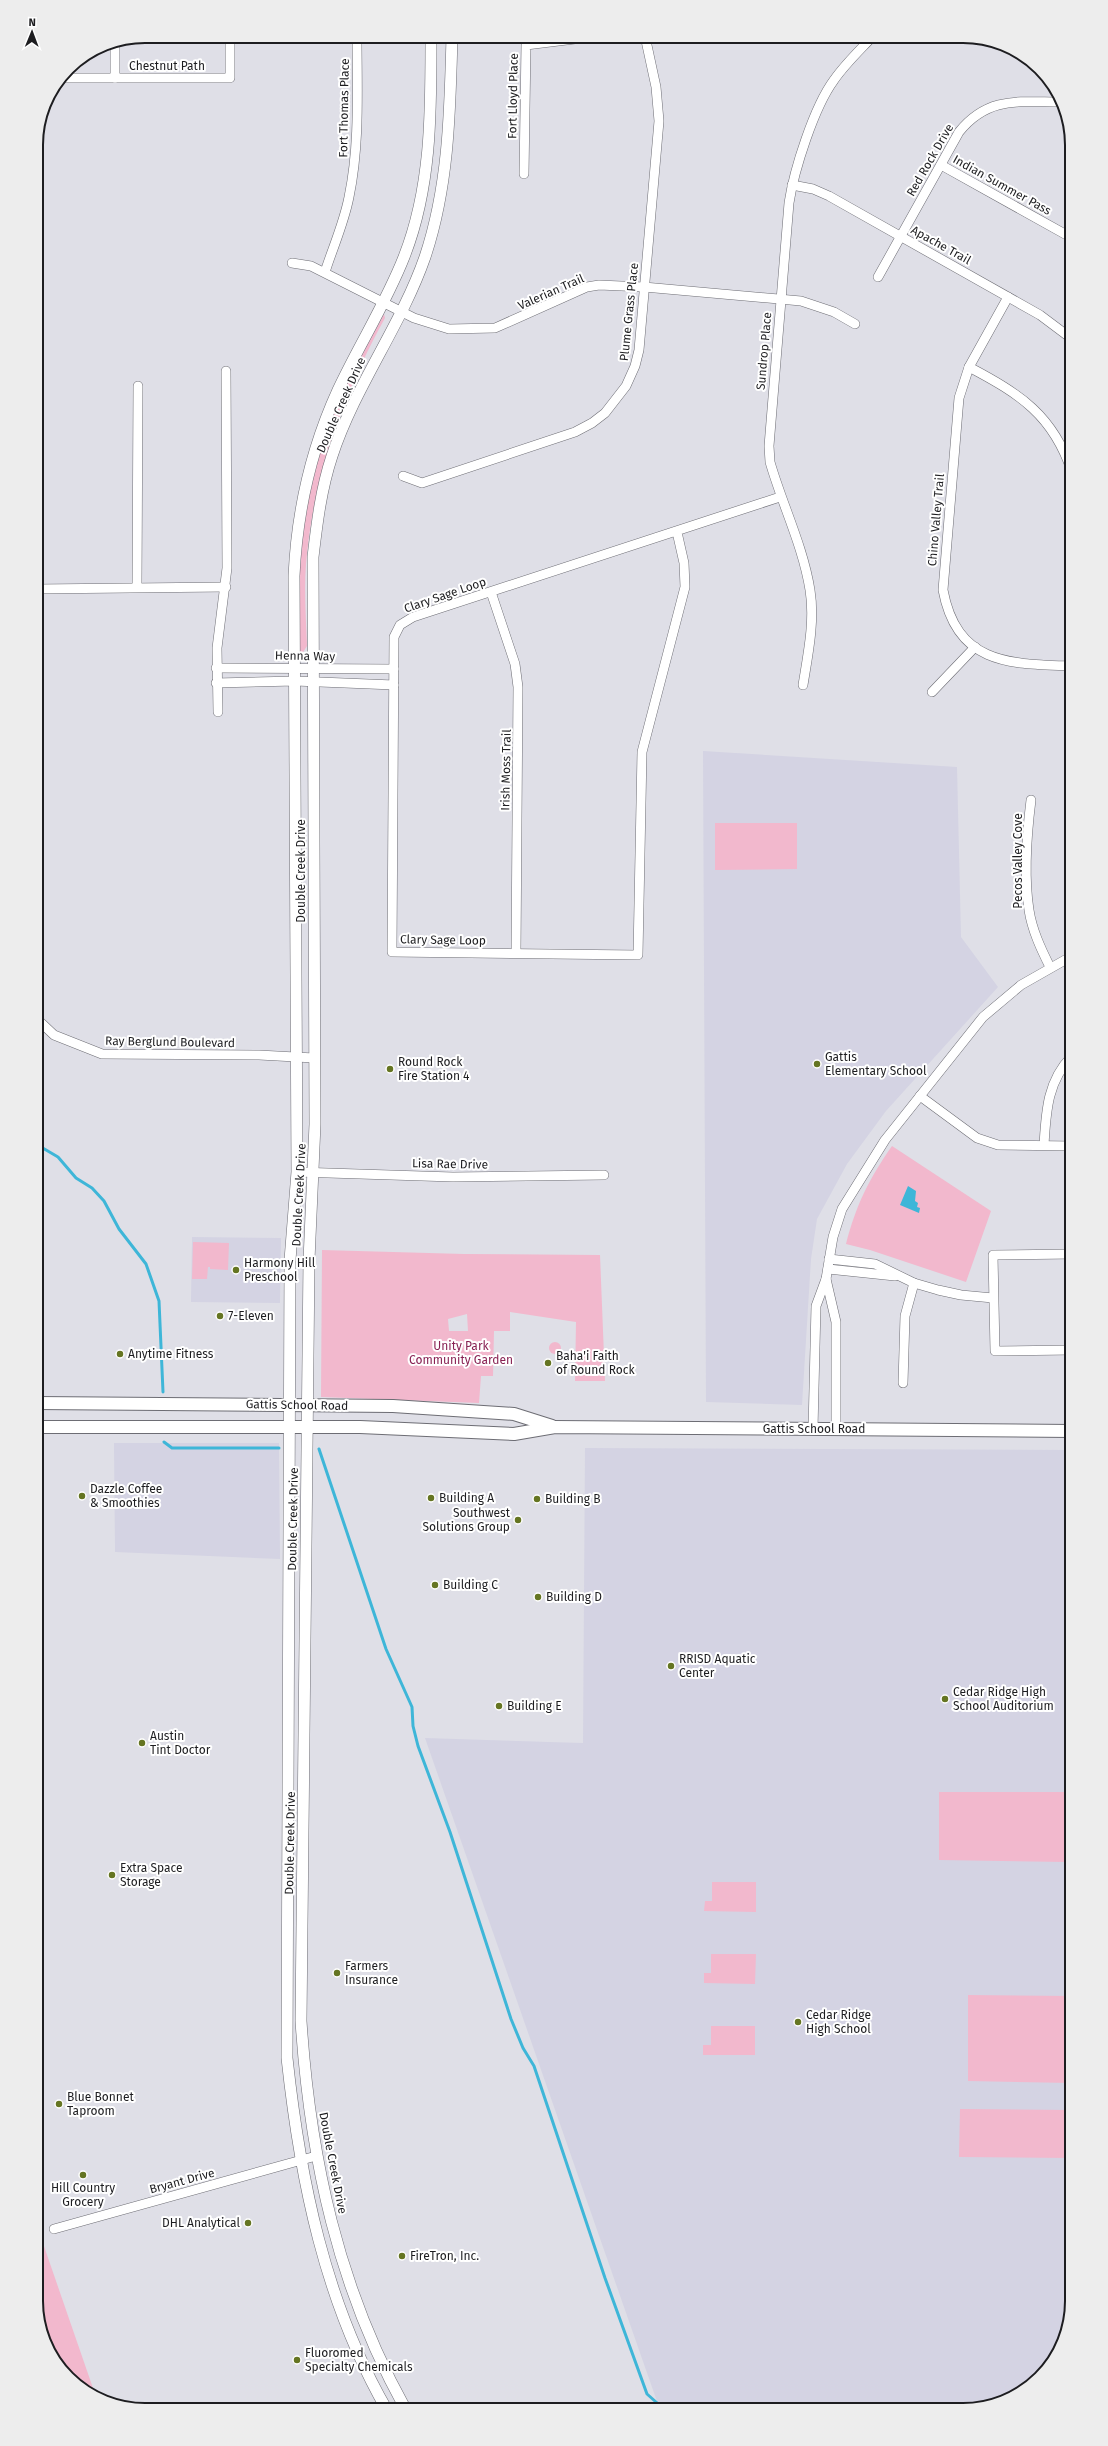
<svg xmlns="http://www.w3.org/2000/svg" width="1108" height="2446" viewBox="0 0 1108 2446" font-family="'Fira Sans',sans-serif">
  <rect width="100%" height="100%" fill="#dfdfe7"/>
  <!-- built -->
  <g fill="#d4d3e3">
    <polygon points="703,751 957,767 961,937 998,987 886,1111 847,1164 817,1219 811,1259 802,1405 706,1402"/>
    <polygon points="192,1237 281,1238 280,1303 191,1302"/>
    <polygon points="114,1443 279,1443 280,1559 115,1552"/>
    <polygon points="585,1448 1072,1450 1072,2301 1053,2362 1029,2388 998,2404 963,2410 660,2410 425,1738 583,1743"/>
  </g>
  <!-- green -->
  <g fill="#f2b8cd" fill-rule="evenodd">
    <path d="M 384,314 L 385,318 C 343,394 313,477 306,564 C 304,591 306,619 307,646 L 300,657 L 298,590 L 305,507 L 323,441 L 346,384 Z"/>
    <polygon points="715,823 797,823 797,869 715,870"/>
    <path d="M 892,1146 L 991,1211 L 966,1282 L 870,1250 L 846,1244 C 856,1205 869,1179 892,1146 Z"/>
    <polygon points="193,1242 229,1243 228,1270 210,1269 210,1267 208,1267 207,1279 192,1279"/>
    <path d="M 322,1250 L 464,1254 L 600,1255 L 605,1381 L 575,1381 L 576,1322 L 510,1312 L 510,1331 L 494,1331 L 493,1376 L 481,1376 L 479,1403 L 321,1397 ZM 467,1314 L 468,1331 L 449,1331 L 448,1319 Z"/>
    <circle cx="555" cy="1348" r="6"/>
    <polygon points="939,1792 1069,1792 1068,1862 939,1860"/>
    <polygon points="712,1882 756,1882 756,1912 704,1911 705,1901 712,1901"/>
    <polygon points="711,1954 756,1954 755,1984 704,1983 704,1973 711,1973"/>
    <polygon points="968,1995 1072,1996 1072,2083 968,2081"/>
    <polygon points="711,2026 755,2026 755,2055 703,2055 703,2045 711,2045"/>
    <polygon points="960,2109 1072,2110 1072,2158 959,2157"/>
    <polygon points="36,2223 95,2394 79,2388 42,2336 36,2301"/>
  </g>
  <!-- water -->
  <polygon fill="#3eb6d8" points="908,1186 916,1191 915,1201 918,1203 917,1207 920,1208 919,1213 900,1205"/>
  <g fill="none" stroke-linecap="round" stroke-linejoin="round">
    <!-- stream -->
    <g stroke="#3eb6d8" stroke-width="3">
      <polyline points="36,1148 41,1147 58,1157 76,1178 92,1188 104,1201 119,1229 146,1264 159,1301 163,1392"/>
      <polyline points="164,1442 172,1448 279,1448"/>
      <polyline points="319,1449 386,1649 412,1707 413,1726 418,1746 450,1832 511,2019 523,2048 534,2066 605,2278 647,2394 665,2410"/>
    </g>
    <!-- minor casing -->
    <g stroke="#6d6d74" stroke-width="10">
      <g id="minor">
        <polyline points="62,78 230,78 230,36"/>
        <polyline points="115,78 115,42"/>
        <polyline points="941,165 1072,238"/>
        <polyline points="524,174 526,45 599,36"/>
        <polyline points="792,185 813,189 829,196 1040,315 1072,339"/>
        <polyline points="292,263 311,266 414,318 449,329 495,328 587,287 599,285 644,287 801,301 834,312 855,324"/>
        <path d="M 325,272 C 333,247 344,223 349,197 C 360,144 357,90 357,36"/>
        <path d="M 878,277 L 959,132 C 988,96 1019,102 1060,102"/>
        <path d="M 1008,297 L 969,367 L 959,398 L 943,590 C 957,665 1010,664 1072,666"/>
        <path d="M 969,367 C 1020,394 1053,415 1072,472"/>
        <polyline points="403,476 422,483 575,432 592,423 605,413 626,386 635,366 639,350 659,121 656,87 645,36"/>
        <polyline points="677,532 684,563 685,587 642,752 638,955 392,952 394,637 400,625 413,617 780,497"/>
        <polyline points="137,587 138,386"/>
        <polyline points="36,589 226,587"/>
        <polyline points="491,592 515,664 518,687 516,953"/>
        <polyline points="216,668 394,669"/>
        <polyline points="216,683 295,681 394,685"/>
        <path d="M 803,685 C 808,654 815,621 810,590 C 803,546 782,504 770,462 L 769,446 L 789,203 C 794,170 814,107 834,80 C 845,64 860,50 873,36"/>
        <polyline points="932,692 975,647"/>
        <polyline points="218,712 217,648 227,568 226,371"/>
        <path d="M 1031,800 C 1027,832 1024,878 1029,910 C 1032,930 1041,949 1050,967"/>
        <polyline points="36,1018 54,1035 102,1054 259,1055 314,1058"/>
        <polyline points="920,1096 977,1138 998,1145 1072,1146"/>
        <path d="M 1044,1145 C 1046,1113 1047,1081 1072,1056"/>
        <polyline points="297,1172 453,1177 604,1175"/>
        <polyline points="829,1259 875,1264 914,1283 938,1290 961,1295 993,1298"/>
        <polyline points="828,1269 895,1276"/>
        <polyline points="826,1279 836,1322 836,1429"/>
        <polyline points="1072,1350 995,1351 993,1255 1072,1254"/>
        <polyline points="903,1383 905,1316 914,1283"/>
        <polyline points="813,1429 816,1306 826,1279 833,1237 842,1209 885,1140 983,1017 1021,985 1072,956"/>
        <polyline points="54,2229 316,2156"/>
      </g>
    </g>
    <!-- tertiary casing -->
    <g stroke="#6d6d74" stroke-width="12">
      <g id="tertiary">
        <path d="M 387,2410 C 325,2303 300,2179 287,2058 L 290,1260 L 297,1172 L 294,576 C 297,511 311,449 338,390 C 359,345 386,303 404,257 C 432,186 431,110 431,36"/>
        <path d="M 406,2410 C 338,2288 310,2158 301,2021 L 309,1260 L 315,1124 L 313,557 C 317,523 321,489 332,456 C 355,386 401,326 425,257 C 449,185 450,111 452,36"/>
      </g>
    </g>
    <!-- secondary casing -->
    <g stroke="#6d6d74" stroke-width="14">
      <g id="secondary">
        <polyline points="36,1403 393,1406 514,1414 552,1426"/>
        <polyline points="36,1427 360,1427 514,1434 555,1427 1072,1431"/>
      </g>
    </g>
    <!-- minor -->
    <use href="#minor" stroke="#fff" stroke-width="9"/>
    <!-- tertiary -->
    <use href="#tertiary" stroke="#fff" stroke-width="11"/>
    <!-- secondary -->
    <use href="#secondary" stroke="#fff" stroke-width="12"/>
  </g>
  <!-- markers -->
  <g fill="#657522" stroke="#fff" stroke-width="1.5">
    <circle cx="817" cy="1064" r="4"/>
    <circle cx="390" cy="1069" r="4"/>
    <circle cx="236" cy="1270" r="4"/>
    <circle cx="220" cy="1316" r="4"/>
    <circle cx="120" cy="1354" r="4"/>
    <circle cx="548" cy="1363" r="4"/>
    <circle cx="82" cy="1496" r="4"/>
    <circle cx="431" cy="1498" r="4"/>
    <circle cx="537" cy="1499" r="4"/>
    <circle cx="518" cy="1520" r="4"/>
    <circle cx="435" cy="1585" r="4"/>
    <circle cx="538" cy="1597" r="4"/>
    <circle cx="671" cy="1666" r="4"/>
    <circle cx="945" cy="1699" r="4"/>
    <circle cx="499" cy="1706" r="4"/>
    <circle cx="142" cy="1743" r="4"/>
    <circle cx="112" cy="1875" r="4"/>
    <circle cx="337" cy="1973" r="4"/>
    <circle cx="798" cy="2022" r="4"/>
    <circle cx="59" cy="2104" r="4"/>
    <circle cx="83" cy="2175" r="4"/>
    <circle cx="248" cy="2223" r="4"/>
    <circle cx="402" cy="2256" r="4"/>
    <circle cx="297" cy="2360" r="4"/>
  </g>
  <g text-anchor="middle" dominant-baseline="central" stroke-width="4" stroke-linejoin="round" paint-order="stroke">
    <!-- street labels -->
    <g font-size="12" fill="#1d1d20" stroke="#fff">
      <text x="167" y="66">Chestnut Path</text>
      <text transform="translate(513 96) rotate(-89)">Fort Lloyd Place</text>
      <text transform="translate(344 108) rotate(-89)">Fort Thomas Place</text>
      <text transform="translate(930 160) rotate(-60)">Red Rock Drive</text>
      <text transform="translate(1002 185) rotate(29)">Indian Summer Pass</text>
      <text transform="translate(941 245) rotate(29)">Apache Trail</text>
      <text transform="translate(551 292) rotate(-24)">Valerian Trail</text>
      <text transform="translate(629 312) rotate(-84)">Plume Grass Place</text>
      <text transform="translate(764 351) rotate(-85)">Sundrop Place</text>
      <text transform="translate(341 405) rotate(-66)">Double Creek Drive</text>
      <text transform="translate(936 520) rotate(-85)">Chino Valley Trail</text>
      <text transform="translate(445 595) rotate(-19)">Clary Sage Loop</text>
      <text transform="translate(305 656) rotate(1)">Henna Way</text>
      <text transform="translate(506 770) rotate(-89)">Irish Moss Trail</text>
      <text transform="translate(1018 861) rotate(-90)">Pecos Valley Cove</text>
      <text transform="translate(301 871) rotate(-90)">Double Creek Drive</text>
      <text transform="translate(443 940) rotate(1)">Clary Sage Loop</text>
      <text transform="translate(170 1042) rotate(1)">Ray Berglund Boulevard</text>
      <text transform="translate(450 1164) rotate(1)">Lisa Rae Drive</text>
      <text transform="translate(299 1195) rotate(-87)">Double Creek Drive</text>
      <text transform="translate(297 1405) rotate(1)">Gattis School Road</text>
      <text x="814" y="1429">Gattis School Road</text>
      <text transform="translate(293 1519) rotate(-89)">Double Creek Drive</text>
      <text transform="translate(290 1843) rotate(-89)">Double Creek Drive</text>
      <text transform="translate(333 2163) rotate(79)">Double Creek Drive</text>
      <text transform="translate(182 2181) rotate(-15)">Bryant Drive</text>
    </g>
    <!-- poi labels -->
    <g font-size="12" fill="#1d1d20" stroke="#fff" text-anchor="start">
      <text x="825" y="1057">Gattis<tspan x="825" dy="14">Elementary School</tspan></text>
      <text x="398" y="1062">Round Rock<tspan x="398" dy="14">Fire Station 4</tspan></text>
      <text x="244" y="1263">Harmony Hill<tspan x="244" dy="14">Preschool</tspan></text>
      <text x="228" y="1316">7-Eleven</text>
      <text x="128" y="1354">Anytime Fitness</text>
      <text x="556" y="1356">Baha'i Faith<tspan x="556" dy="14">of Round Rock</tspan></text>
      <text x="90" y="1489">Dazzle Coffee<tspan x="90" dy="14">&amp; Smoothies</tspan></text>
      <text x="439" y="1498">Building A</text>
      <text x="545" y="1499">Building B</text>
      <text x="510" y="1513" text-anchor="end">Southwest<tspan x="510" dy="14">Solutions Group</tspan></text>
      <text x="443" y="1585">Building C</text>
      <text x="546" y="1597">Building D</text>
      <text x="679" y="1659">RRISD Aquatic<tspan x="679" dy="14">Center</tspan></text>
      <text x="953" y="1692">Cedar Ridge High<tspan x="953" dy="14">School Auditorium</tspan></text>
      <text x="507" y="1706">Building E</text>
      <text x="150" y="1736">Austin<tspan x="150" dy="14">Tint Doctor</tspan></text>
      <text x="120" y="1868">Extra Space<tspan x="120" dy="14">Storage</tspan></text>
      <text x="345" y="1966">Farmers<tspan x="345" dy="14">Insurance</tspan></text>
      <text x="806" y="2015">Cedar Ridge<tspan x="806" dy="14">High School</tspan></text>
      <text x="67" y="2097">Blue Bonnet<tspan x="67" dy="14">Taproom</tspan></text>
      <text x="83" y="2188" text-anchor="middle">Hill Country<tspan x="83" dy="14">Grocery</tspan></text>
      <text x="240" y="2223" text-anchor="end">DHL Analytical</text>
      <text x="410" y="2256">FireTron, Inc.</text>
      <text x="305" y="2353">Fluoromed<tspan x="305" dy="14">Specialty Chemicals</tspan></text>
    </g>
    <!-- park labels -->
    <g font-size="12" fill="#882153" stroke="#fff">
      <text x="461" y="1346">Unity Park<tspan x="461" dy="14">Community Garden</tspan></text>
    </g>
  </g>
  <!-- crop -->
  <path d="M0 0H1108V2446H0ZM145 43H963A102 102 0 0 1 1065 145V2301A102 102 0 0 1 963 2403H145A102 102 0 0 1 43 2301V145A102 102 0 0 1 145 43Z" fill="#ededed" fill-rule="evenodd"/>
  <path fill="none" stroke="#1d1d20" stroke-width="2" d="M145 43H963A102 102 0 0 1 1065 145V2301A102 102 0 0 1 963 2403H145A102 102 0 0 1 43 2301V145A102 102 0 0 1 145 43Z"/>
  <!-- north arrow -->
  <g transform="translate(32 32) rotate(1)" stroke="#ffffff" stroke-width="3" paint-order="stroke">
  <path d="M0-3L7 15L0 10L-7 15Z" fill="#1d1d20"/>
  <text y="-6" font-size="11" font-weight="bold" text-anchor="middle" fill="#1d1d20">N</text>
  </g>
</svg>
